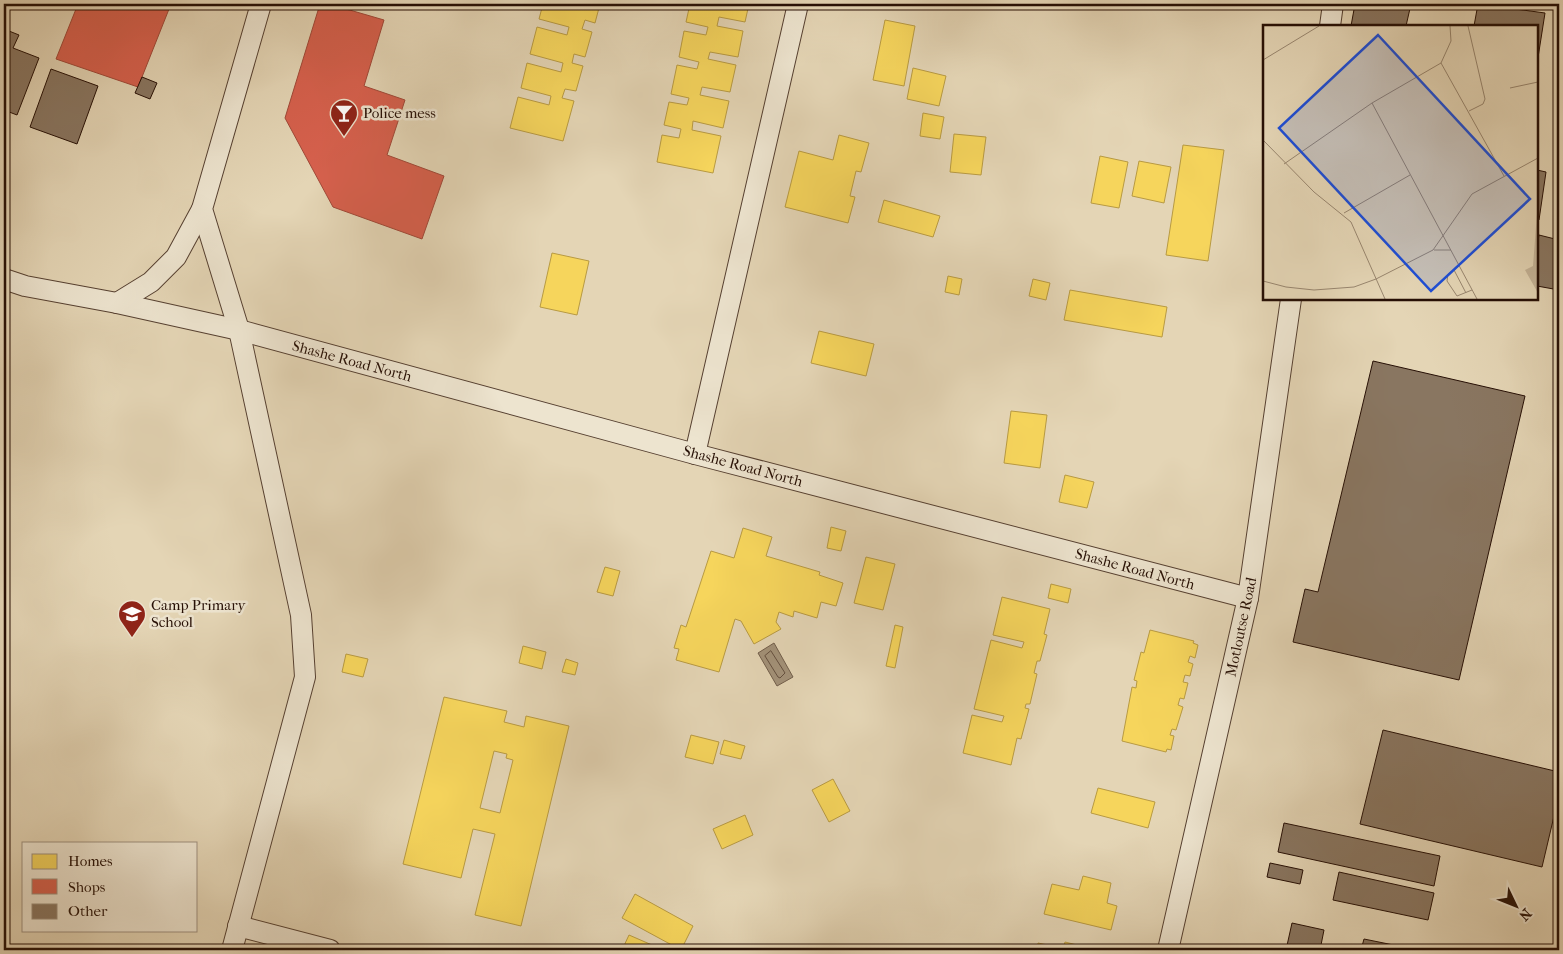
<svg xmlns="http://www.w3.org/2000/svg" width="1563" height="954" viewBox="0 0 1563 954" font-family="'IM FELL French Canon',serif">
  <rect width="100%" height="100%" fill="#e4d5b5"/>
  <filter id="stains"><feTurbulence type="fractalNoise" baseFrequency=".004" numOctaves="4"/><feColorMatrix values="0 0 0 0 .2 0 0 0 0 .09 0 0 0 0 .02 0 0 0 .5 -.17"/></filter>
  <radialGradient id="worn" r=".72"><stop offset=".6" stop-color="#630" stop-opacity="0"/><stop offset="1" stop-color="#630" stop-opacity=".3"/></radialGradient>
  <!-- water -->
  <polygon fill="#a39279" stroke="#715e4b" points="774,643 793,677 777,686 758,653"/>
  <!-- homes -->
  <g fill="#f6d55c" stroke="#b89a42" fill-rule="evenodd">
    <polygon points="543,4 600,4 595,23 585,20 582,29 592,32 585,57 574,54 572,63 583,66 576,91 565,89 562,98 574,101 563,141 510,128 518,97 549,105 551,96 521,88 527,63 561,72 563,63 530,54 537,27 567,35 569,27 539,19"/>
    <polygon points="690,4 749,4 745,22 719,17 717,26 743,31 738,57 710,52 708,59 736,65 730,92 702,87 700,95 729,101 723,128 693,121 692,130 721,136 713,173 657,162 662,135 679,138 681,129 664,125 669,102 687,105 689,98 671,94 677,65 697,69 699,62 679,57 684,31 706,35 708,27 686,22"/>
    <polygon points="885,20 915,26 904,86 873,80"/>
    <polygon points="913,68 946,76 939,106 907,99"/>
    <polygon points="923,113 944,117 940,139 920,136"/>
    <polygon points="954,134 986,137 981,175 950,172"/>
    <polygon points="839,135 869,143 861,172 856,171 850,196 855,197 848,223 785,207 799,151 833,160"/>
    <polygon points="1183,145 1224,150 1208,261 1166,255"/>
    <polygon points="1100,156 1128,162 1119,208 1091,203"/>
    <polygon points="1139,161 1171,167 1164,203 1132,196"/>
    <polygon points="884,200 940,216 933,237 878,222"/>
    <polygon points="552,253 589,261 577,315 540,307"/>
    <polygon points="948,276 962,279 959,295 945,292"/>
    <polygon points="1033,279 1050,283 1046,300 1029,296"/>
    <polygon points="1070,290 1167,307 1162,337 1064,320"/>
    <polygon points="819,331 874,344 866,376 811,363"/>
    <polygon points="1011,411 1047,415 1040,468 1004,463"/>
    <polygon points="1065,475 1094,482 1087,508 1059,502"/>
    <polygon points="831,527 846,531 841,551 827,548"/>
    <polygon points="743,528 772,537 766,556 820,572 819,575 843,583 836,606 821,602 817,618 794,611 793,617 779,612 776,622 781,629 754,644 741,621 735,619 719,672 676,660 679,649 674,648 681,625 686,627 711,551 734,558"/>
    <polygon points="866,557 895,564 883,610 854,603"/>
    <polygon points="605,567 620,571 613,596 597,592"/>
    <polygon points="1051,584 1071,589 1068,603 1048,598"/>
    <polygon points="1002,597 1050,609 1044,634 1047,635 1040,661 1037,661 1034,673 1037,674 1030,704 1026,704 1025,708 1029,709 1021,739 1017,738 1011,765 963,753 972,715 1002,722 1004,716 974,709 991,640 1022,648 1024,642 993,635"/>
    <polygon points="895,625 903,627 895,668 886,666"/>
    <polygon points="1150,630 1194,641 1193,643 1198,645 1195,658 1190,656 1188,662 1193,664 1190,676 1185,675 1183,682 1188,683 1184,699 1180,698 1178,705 1183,707 1176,730 1172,729 1170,735 1174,736 1171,750 1167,749 1166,752 1122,741 1132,687 1136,688 1137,681 1134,680 1141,652 1144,653"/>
    <polygon points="523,646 546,652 542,669 519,663"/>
    <polygon points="346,654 368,659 363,677 342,672"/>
    <polygon points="566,659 578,663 575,675 562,672"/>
    <path d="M 444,697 L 507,711 L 504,722 L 524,727 L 526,716 L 569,726 L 521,926 L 475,915 L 495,834 L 473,829 L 461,878 L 403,864 ZM 494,751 L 507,754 L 506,758 L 513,760 L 500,813 L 480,808 Z"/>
    <polygon points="691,735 719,742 713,764 685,757"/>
    <polygon points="724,740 745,746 741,759 720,754"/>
    <polygon points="833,779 850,811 829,822 812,790"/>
    <polygon points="1098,788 1155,802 1148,828 1091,813"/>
    <polygon points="745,815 753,835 722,849 713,829"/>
    <polygon points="1083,876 1111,883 1107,903 1117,906 1111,930 1044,914 1052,884 1079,890"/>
    <polygon points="635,894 693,926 681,950 622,918"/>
    <polygon points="629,935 652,945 649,950 622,950"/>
    <polygon points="1065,942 1085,947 1084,950 1063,950"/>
    <polygon points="1038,943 1057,947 1056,950 1037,950"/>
  </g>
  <!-- shops -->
  <g fill="#d6604d" stroke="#a14837">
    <polygon points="78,4 171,4 138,87 56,59"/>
    <polygon points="320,4 329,4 384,20 364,86 405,100 387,155 444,176 422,239 333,207 285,118"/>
  </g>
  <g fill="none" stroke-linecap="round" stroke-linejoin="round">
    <!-- shore -->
    <polygon stroke="#64503f" stroke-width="1" points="771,651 785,673 780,678 778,677 765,656"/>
  </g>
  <!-- building -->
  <g fill="#897661" stroke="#260f05">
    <polygon points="1355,4 1411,4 1406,26 1351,26"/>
    <polygon points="1478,4 1545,13 1537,64 1537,26 1474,26"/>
    <polygon points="4,29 19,35 13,48 39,58 17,115 4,110"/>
    <polygon points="51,69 98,86 77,144 30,127"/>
    <polygon points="142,77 157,83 150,99 135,93"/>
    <polygon points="1537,170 1546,172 1539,220 1537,219"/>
    <polygon points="1539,235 1559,240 1559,290 1537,286 1537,247"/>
    <polygon points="1373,361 1525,396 1459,680 1293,642 1305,589 1318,592"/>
    <polygon points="1383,730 1559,772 1559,795 1542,867 1360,824"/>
    <polygon points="1284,823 1440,856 1434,886 1278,852"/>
    <polygon points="1270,863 1303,870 1300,884 1267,877"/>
    <polygon points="1339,872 1434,893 1428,920 1333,900"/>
    <polygon points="1292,923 1324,930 1320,950 1286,950"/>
    <polygon points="1364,939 1418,950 1361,950"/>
  </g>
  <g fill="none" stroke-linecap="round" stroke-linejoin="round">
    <!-- service casing -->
    <g stroke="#564031" stroke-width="12">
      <polyline id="service" points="4,168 4,189"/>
    </g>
    <!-- minor casing -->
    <g stroke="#564031" stroke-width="22">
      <g id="minor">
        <polyline points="1330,26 1333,4"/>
        <polyline points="4,279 25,286 117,303 239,330 695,454 1248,598"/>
        <polyline points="117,303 151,282 176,257 202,209"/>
        <polyline points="695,454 798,4"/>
        <polyline points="238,926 330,950"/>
        <polyline points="232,950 305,677 301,615 239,330 202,209 261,4"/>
        <polyline points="1168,950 1248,598 1291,299"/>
      </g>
    </g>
    <!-- service -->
    <use href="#service" stroke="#ede4cf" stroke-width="10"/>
    <!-- minor -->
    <use href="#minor" stroke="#ede4cf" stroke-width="20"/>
  </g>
  <!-- icons -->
  <defs>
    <g id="bar-pin" transform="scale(1.4375)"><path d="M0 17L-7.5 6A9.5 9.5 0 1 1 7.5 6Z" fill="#8f2418" stroke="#ede4cf"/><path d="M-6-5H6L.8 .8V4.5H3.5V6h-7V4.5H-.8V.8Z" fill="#fff"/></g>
    <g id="school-pin" transform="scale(1.4375)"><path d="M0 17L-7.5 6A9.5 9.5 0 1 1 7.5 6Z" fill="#8f2418" stroke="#ede4cf"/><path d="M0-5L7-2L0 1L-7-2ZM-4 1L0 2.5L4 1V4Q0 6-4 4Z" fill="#fff"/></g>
  </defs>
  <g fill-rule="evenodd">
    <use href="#bar-pin" x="344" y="113"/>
    <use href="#school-pin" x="132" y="614"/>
  </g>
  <g text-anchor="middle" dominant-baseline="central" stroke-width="5" stroke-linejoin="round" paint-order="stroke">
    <!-- poi labels -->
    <g font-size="15" fill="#260f05" stroke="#ede4cf" text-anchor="start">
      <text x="363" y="113">Police mess</text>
      <text x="151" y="605">Camp Primary<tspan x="151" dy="17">School</tspan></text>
    </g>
    <!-- street labels -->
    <g font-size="15" fill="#260f05" stroke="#ede4cf">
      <text transform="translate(352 361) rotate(15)">Shashe Road North</text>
      <text transform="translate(743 466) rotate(15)">Shashe Road North</text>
      <text transform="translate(1135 569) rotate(15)">Shashe Road North</text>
      <text transform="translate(1241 627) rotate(-78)">Motloutse Road</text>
    </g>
  </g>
  <!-- overview -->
  <g transform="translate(1263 25)">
    <rect width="275" height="275" fill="#e4d5b5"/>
    <path d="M 275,175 L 275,268 L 262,245 L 270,241 Z" fill="#c4b397"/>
    <path fill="none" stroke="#98866f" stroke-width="1" d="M 205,1 L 222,74 L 220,79 L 206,86M 0,35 L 56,1M 178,38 L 241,151M 247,63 L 275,57M 109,78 L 214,274M 0,115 L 51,167 L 88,197 L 122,274M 21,139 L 109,78 L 178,38 L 188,16 L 187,1M 81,188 L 147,150M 171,225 L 188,225M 197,240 L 185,249 L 184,256 L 194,271 L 209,265M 191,245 L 203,268M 0,256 L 23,262 L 51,265 L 91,262 L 113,254 L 170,225 L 209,169 L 275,133"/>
    <path fill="#1d4ed8" fill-opacity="0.15" stroke="#1d4ed8" stroke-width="2.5" d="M 115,10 L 267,174 L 168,266 L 16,103 Z"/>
    <rect width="275" height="275" fill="none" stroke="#260f05" stroke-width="2.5"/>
  </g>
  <!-- margin -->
  <rect width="1563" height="954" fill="none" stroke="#e4d5b5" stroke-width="20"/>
  <rect x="5" y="5" width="1553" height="944" fill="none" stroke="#260f05" stroke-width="2.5"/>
  <rect x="10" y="10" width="1543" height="934" fill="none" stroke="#260f05"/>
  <!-- legend -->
  <rect x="22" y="842" width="175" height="90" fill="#ede4cf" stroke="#9d8f7e"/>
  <rect x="32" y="854" width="25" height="15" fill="#f6d55c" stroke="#9d8f7e"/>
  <text x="68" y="866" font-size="15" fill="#260f05">Homes</text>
  <rect x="32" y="879" width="25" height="15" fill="#d6604d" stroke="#9d8f7e"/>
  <text x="68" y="892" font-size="15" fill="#260f05">Shops</text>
  <rect x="32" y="904" width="25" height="15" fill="#897661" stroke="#9d8f7e"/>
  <text x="68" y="916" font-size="15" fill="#260f05">Other</text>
  <!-- north arrow -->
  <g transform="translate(1516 906) rotate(133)" stroke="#ede4cf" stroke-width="4" paint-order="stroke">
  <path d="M0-4L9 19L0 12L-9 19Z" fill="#260f05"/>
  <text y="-8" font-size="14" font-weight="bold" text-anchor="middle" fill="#260f05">N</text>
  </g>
  <rect width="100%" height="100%" filter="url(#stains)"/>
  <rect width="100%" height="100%" fill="url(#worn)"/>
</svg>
